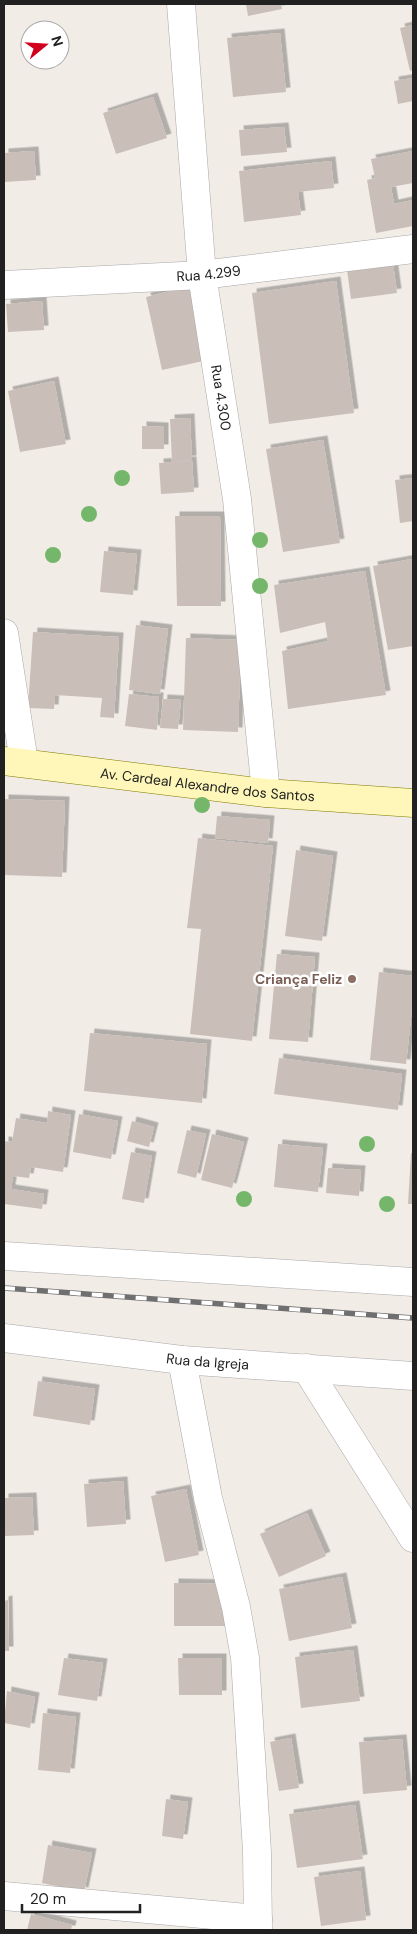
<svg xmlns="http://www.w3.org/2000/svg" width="417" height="1934" viewBox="0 0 417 1934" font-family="'DM Sans',sans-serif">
  <defs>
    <filter id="shadow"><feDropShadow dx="4.5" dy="-4.5" stdDeviation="0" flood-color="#0004"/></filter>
  </defs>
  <rect width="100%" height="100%" fill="#f2ece7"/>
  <!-- building -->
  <g fill="#cabeb9" filter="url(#shadow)">
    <polygon points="246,4 281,4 282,9 248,16"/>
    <polygon points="413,25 413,70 410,71 400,28"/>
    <polygon points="280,33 286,92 233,97 227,38"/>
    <polygon points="413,78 413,101 398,104 394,81"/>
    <polygon points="153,97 167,138 116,154 103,113"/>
    <polygon points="284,127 287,152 241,156 239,130"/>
    <polygon points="34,151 36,180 4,182 4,153"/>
    <polygon points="413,151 413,183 391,187 394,204 413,200 413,226 376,233 367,180 375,178 371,159"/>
    <polygon points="331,161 334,188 298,192 301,215 244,222 239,171"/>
    <polygon points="393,264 397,293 351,299 347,270"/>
    <polygon points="336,281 354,413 269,424 252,293"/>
    <polygon points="191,286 208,360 162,370 146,297"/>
    <polygon points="42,301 44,330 8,332 6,304"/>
    <polygon points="54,381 66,444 20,452 8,391"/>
    <polygon points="190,418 192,460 172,462 170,419"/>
    <polygon points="142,426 164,427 164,449 142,449"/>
    <polygon points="323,440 340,543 283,552 266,449"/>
    <polygon points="192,461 194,492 161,494 159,463"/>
    <polygon points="413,478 413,521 400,523 395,480"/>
    <polygon points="175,516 220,516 221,606 177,606"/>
    <polygon points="104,551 137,554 133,595 100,592"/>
    <polygon points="412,559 413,572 413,646 388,650 373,566"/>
    <polygon points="365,571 386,695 288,709 282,651 328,641 325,622 280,633 274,585"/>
    <polygon points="136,625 168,629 160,694 129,690"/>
    <polygon points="33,632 119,637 114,718 100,717 102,698 55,695 54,709 28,708"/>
    <polygon points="186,638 241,640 238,732 183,730"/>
    <polygon points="129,694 159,697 157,730 125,726"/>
    <polygon points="163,699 181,700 178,729 160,728"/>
    <polygon points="4,799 65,801 62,877 4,875"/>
    <polygon points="217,816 270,820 268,843 215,838"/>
    <polygon points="198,838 273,846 252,1041 190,1034 201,929 187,928"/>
    <polygon points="296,850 333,856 322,941 285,936"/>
    <polygon points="277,954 315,957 308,1042 269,1039"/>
    <polygon points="379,972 413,976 413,999 406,1064 370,1060"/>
    <polygon points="90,1033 207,1044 202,1103 84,1091"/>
    <polygon points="279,1058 402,1074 398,1110 274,1094"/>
    <polygon points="48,1111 71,1115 63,1172 31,1167 29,1178 13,1176 11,1189 44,1194 42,1209 4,1204 4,1141 12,1142 16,1118 47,1123"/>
    <polygon points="79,1114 118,1121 111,1159 73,1152"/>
    <polygon points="132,1121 154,1127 149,1147 127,1141"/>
    <polygon points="187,1130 206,1134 196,1178 177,1173"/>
    <polygon points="212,1134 244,1142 232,1188 201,1180"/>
    <polygon points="278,1144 323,1148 318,1192 274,1187"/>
    <polygon points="131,1152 152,1156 144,1203 122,1199"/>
    <polygon points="411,1153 413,1153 413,1204 408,1204"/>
    <polygon points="328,1168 361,1170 359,1196 326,1193"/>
    <polygon points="38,1381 95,1389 90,1425 33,1416"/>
    <polygon points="123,1481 126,1524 87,1527 84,1484"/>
    <polygon points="186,1489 199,1555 165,1562 151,1496"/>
    <polygon points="32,1497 34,1535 4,1536 4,1498"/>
    <polygon points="307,1513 326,1556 279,1577 260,1534"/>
    <polygon points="342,1577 352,1628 289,1641 279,1589"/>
    <polygon points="174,1583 228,1584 227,1626 174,1626"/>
    <polygon points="8,1600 9,1651 4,1651 4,1601"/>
    <polygon points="353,1650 360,1701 301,1708 295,1657"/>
    <polygon points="64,1658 103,1663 97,1701 58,1695"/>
    <polygon points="178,1658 222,1658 222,1695 179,1695"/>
    <polygon points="7,1691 35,1697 30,1728 4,1723"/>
    <polygon points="43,1713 76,1717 70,1773 38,1770"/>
    <polygon points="291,1738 299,1788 279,1791 270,1742"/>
    <polygon points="402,1739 407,1790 363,1794 359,1742"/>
    <polygon points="166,1799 188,1802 183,1839 162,1836"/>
    <polygon points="355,1805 363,1859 297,1868 289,1814"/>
    <polygon points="48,1845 92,1853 84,1892 42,1883"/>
    <polygon points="360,1871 366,1920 321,1926 314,1877"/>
    <polygon points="31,1914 72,1925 71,1930 27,1930"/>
  </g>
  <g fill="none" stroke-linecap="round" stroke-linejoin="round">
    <!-- street casing -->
    <g stroke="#a8a8a8" stroke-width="29">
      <g id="street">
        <path id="s1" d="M 181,4 L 202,275 L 237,499 L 266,793"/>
        <path id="s2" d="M 4,285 L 202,275 L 413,249"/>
        <polyline points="4,633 24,762"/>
        <polyline points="4,1256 413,1282"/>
        <path id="s3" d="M 4,1338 L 182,1360 L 413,1376"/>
        <polyline points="182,1360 208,1498 236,1607 245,1658 257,1852 258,1930"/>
        <polyline points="306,1368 413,1538"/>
        <polyline points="4,1896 258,1919"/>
      </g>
    </g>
    <!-- secondary casing -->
    <g stroke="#7f7b00" stroke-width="29">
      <g id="secondary">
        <path id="s4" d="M 4,761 L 266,793 L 413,803"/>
      </g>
    </g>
    <!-- street -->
    <use href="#street" stroke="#fff" stroke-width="28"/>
    <!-- secondary -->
    <use href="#secondary" stroke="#fef7b9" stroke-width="28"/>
    <!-- rail casing -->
    <g stroke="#6f6f6f" stroke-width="5.5">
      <polyline id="rail" points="4,1288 413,1318"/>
    </g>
    <!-- rail -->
    <use href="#rail" stroke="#fff" stroke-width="4" stroke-dasharray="11" stroke-linecap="butt"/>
  </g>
  <!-- trees -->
  <g fill="#74b66a">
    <circle cx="122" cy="478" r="8"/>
    <circle cx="89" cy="514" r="8"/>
    <circle cx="260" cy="540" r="8"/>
    <circle cx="53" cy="555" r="8"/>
    <circle cx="260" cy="586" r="8"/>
    <circle cx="202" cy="805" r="8"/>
    <circle cx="367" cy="1144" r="8"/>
    <circle cx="244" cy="1199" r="8"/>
    <circle cx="387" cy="1204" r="8"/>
  </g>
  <!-- markers -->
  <circle fill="#8d6e63" stroke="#fff" stroke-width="2" cx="352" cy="979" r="5"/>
  <g text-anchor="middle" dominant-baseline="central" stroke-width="5" stroke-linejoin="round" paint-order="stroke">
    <!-- street labels -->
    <g font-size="14" fill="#212121" stroke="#fff">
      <text stroke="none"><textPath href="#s2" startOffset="205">Rua 4.299</textPath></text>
      <text stroke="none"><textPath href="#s1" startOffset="396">Rua 4.300</textPath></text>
      <text stroke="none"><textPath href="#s4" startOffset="205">Av. Cardeal Alexandre dos Santos</textPath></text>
      <text stroke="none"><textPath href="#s3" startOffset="205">Rua da Igreja</textPath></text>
    </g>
    <!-- education labels -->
    <g font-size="14" font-weight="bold" fill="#785e54" stroke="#fff" text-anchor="end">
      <text x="342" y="979">Criança Feliz</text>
    </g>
  </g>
  <!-- border -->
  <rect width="417" height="1934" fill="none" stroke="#212121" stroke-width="10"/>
  <!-- north arrow -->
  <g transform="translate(45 45) rotate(72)"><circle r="24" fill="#ffffff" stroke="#a6a6a6"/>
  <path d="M0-4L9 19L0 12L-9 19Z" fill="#d1001d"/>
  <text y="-8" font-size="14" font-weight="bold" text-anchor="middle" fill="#212121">N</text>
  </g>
  <!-- scale -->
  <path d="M22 1904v8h118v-8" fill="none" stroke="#212121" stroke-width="2.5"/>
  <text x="30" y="1904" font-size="15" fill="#212121" stroke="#ffffff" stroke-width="4" paint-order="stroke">20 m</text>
</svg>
